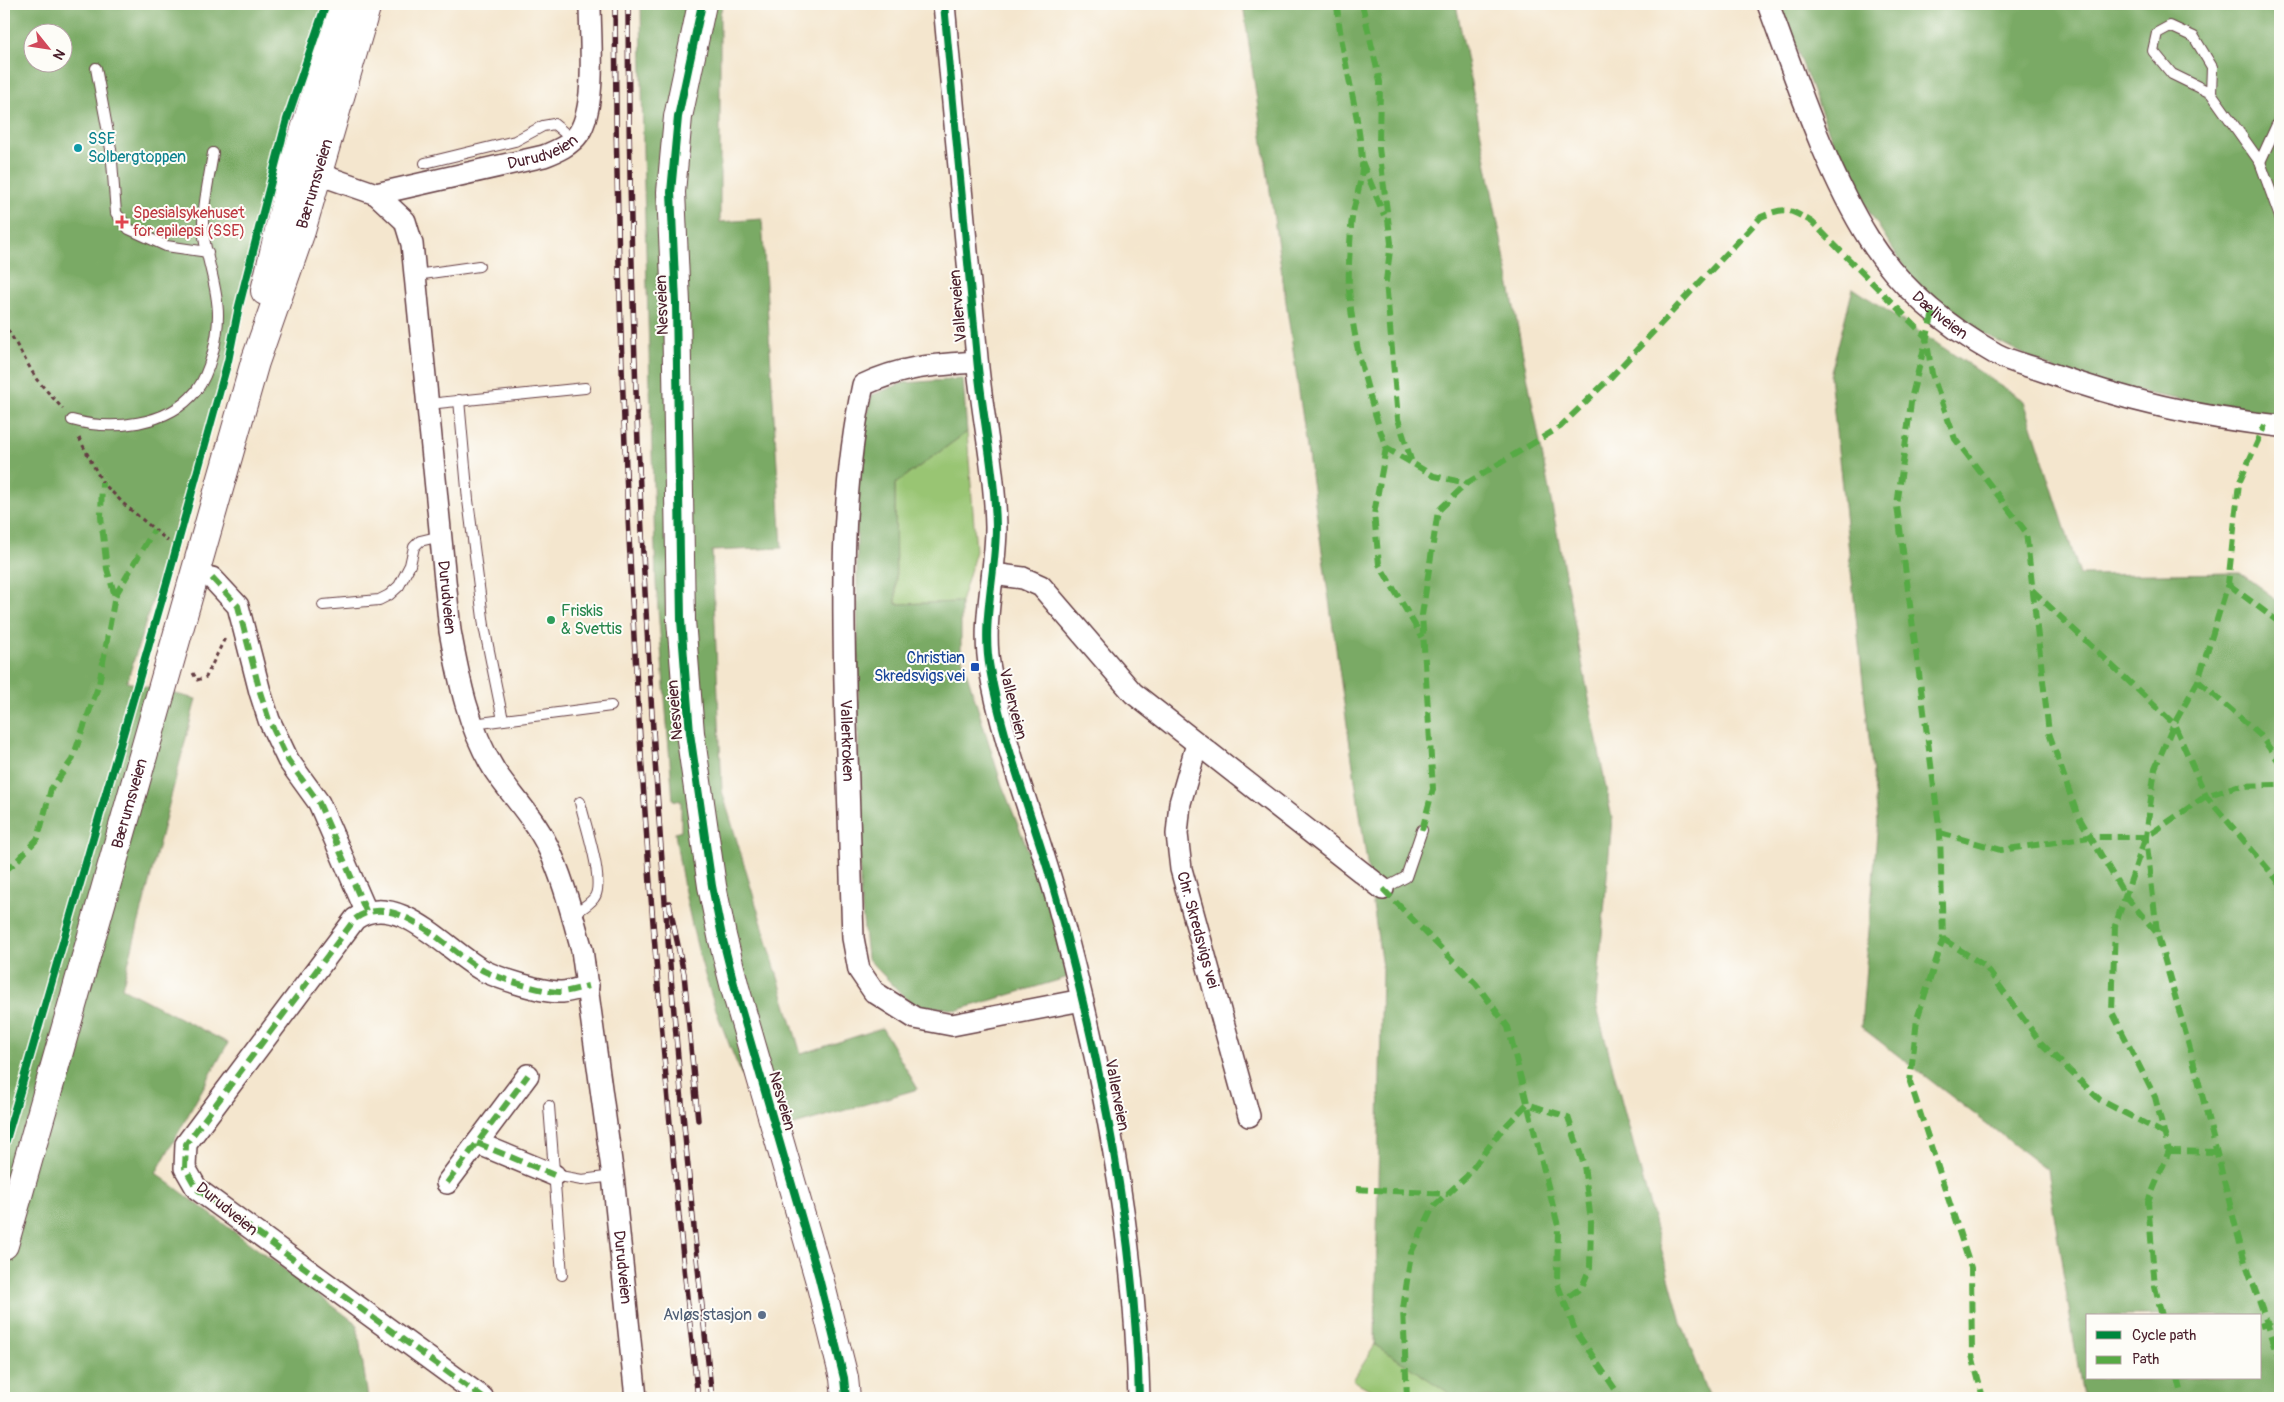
<svg xmlns="http://www.w3.org/2000/svg" width="2284" height="1402" viewBox="0 0 2284 1402" font-family="Pangolin,sans-serif">
  <rect width="100%" height="100%" fill="#fdfcf7"/>
  <filter id="ink" filterUnits="userSpaceOnUse"><feTurbulence type="fractalNoise" baseFrequency=".02" numOctaves="2"/><feDisplacementMap in="SourceGraphic" scale="10" xChannelSelector="R" yChannelSelector="G"/><feConvolveMatrix kernelMatrix="1 2 1 2 8 2 1 2 1" color-interpolation-filters="sRGB"/></filter>
  <filter id="wash" filterUnits="userSpaceOnUse"><feTurbulence type="fractalNoise" baseFrequency=".0096" numOctaves="4" result="noise"/><feDisplacementMap in="SourceGraphic" scale="20" xChannelSelector="R" yChannelSelector="G"/><feGaussianBlur stdDeviation="1.12" result="paint"/><feColorMatrix in="noise" values="0 0 0 0 0 0 0 0 0 0 0 0 0 0 0 0 0 1.4 0 .05"/><feComposite in="paint" operator="in"/></filter>
  <g filter="url(#wash)">
    <rect width="100%" height="100%" fill="#f4e6ce"/>
    <!-- green -->
    <g fill="#99c573" stroke="#72724f">
      <polygon points="967,432 976,551 961,602 896,604 895,484"/>
      <polygon points="1375,1345 1463,1398 1385,1398 1353,1380"/>
    </g>
    <!-- forest -->
    <g fill="#7aaa65" stroke="#626448" fill-rule="evenodd">
      <path d="M 4,4 L 324,4 L 228,361 L 127,682 L 196,699 L 122,988 L 228,1043 L 156,1173 L 357,1324 L 368,1398 L 4,1398 ZM 32,32 L 62,32 L 62,62 L 32,62 Z"/>
      <path d="M 641,4 L 723,4 L 720,14 L 720,222 L 762,219 L 782,548 L 712,551 L 722,791 L 801,1054 L 882,1028 L 918,1089 L 767,1133 C 751,1096 734,1059 720,1021 C 698,961 684,896 675,833 L 681,831 L 681,801 L 673,800 L 656,583 L 643,154 Z"/>
      <polygon points="1243,4 1456,4 1612,819 1596,1005 1681,1322 1710,1398 1457,1398 1375,1345 1382,967"/>
      <polygon points="1779,4 2053,4 2069,8 2075,4 2280,4 2280,418 2074,380 1929,306 1845,173"/>
      <path d="M 1853,288 L 2024,401 L 2080,575 L 2240,573 L 2280,602 L 2280,1398 L 2083,1398 L 2047,1170 L 1861,1027 L 1878,821 L 1830,376 ZM 2088,1316 L 2260,1316 L 2260,1378 L 2088,1378 Z"/>
      <polygon points="963,379 967,432 895,484 896,604 961,602 961,655 1002,785 1052,910 1069,977 958,1010 911,1004 867,958 860,891 856,453 872,395 903,383"/>
    </g>
  </g>
  <g filter="url(#ink)">
    <g fill="none" stroke-linecap="round" stroke-linejoin="round">
      <!-- lane casing -->
      <g stroke="#643d43" stroke-width="12">
        <g id="lane">
          <polyline points="96,68 111,149 116,213 129,229 166,246 208,252"/>
          <polyline points="2211,93 2212,67 2194,37 2170,26 2157,33 2153,51 2172,74 2211,93 2260,162 2280,217"/>
          <polyline points="2260,162 2280,118"/>
          <polyline points="425,163 515,141 543,126 554,124 573,140"/>
          <polyline points="416,275 479,266"/>
          <polyline points="459,400 468,500 484,626 503,720"/>
          <polyline points="428,404 585,388"/>
          <path d="M 72,420 C 111,431 168,426 196,391 C 210,373 218,338 218,315 C 218,285 205,258 203,228 C 202,208 210,174 213,153"/>
          <polyline points="323,605 379,600 389,595 399,586 410,565 414,547 420,541 441,536"/>
          <polyline points="473,724 611,706"/>
          <polyline points="1383,889 1406,877 1422,830"/>
          <path d="M 572,915 C 579,910 589,905 594,898 C 606,883 584,821 580,802"/>
          <polyline points="549,1106 562,1275"/>
          <polyline points="554,1175 582,1180 613,1176"/>
        </g>
      </g>
      <!-- street casing -->
      <g stroke="#643d43" stroke-width="24">
        <g id="street">
          <path d="M 944,4 C 955,122 965,240 977,358 C 982,414 995,471 996,527 C 996,574 981,623 990,669 C 1004,751 1038,828 1059,908 C 1102,1068 1135,1232 1139,1398"/>
          <path id="s1" d="M 1768,4 C 1796,79 1826,171 1869,239 C 1900,288 1946,326 1996,354 C 2011,362 2030,366 2046,372 C 2121,399 2201,418 2280,426"/>
          <path id="s2" d="M 304,169 L 376,194 L 405,221 L 412,244 L 450,631 C 459,680 468,728 495,771 C 512,796 534,818 547,845 C 563,877 572,915 582,950 L 613,1176 L 636,1398"/>
          <path id="s3" d="M 376,194 L 544,156 C 557,151 571,145 579,133 C 597,105 590,38 590,4"/>
          <path id="s4" d="M 977,362 C 934,365 903,366 863,385 C 839,495 843,611 846,723 C 849,795 851,867 853,938 L 859,970 L 874,992 L 915,1018 L 952,1025 L 1082,1000"/>
          <polyline points="993,574 1023,578 1041,586 1133,693 1383,889"/>
          <polyline points="212,578 238,606 260,692 269,720 288,760 319,803 366,911"/>
          <path id="s5" d="M 1197,744 L 1180,803 L 1177,834 L 1181,869 L 1249,1116"/>
          <polyline points="477,1143 554,1175"/>
          <polyline points="447,1183 528,1075"/>
          <path d="M 483,1398 L 197,1189 L 185,1168 L 186,1144 L 355,919 C 397,888 449,953 484,971 C 501,979 544,993 562,992 C 571,991 580,988 588,986"/>
        </g>
      </g>
      <!-- secondary casing -->
      <g stroke="#643d43" stroke-width="30">
        <polyline id="secondary" points="702,4 678,117 671,192 676,303 681,620 690,733 712,886 722,936 735,988 819,1278 844,1378 846,1398"/>
      </g>
      <!-- primary casing -->
      <g stroke="#643d43" stroke-width="30">
        <g id="primary">
          <polyline points="265,291 294,166 343,4"/>
          <path id="s6" d="M 4,1245 L 255,362 L 301,231 L 367,4"/>
        </g>
      </g>
      <!-- path -->
      <g stroke="#643d43" stroke-width="3" stroke-dasharray="4 4" stroke-linecap="butt">
        <polyline points="4,323 37,380 63,409"/>
        <polyline points="79,438 102,482 125,505 168,541"/>
        <polyline points="193,673 197,680 206,677 225,638"/>
      </g>
      <!-- lane -->
      <use href="#lane" stroke="#fff" stroke-width="10"/>
      <!-- street -->
      <use href="#street" stroke="#fff" stroke-width="21"/>
      <!-- secondary -->
      <use href="#secondary" stroke="#fff" stroke-width="28"/>
      <!-- primary -->
      <use href="#primary" stroke="#fff" stroke-width="28"/>
      <!-- rail casing -->
      <g stroke="#4a1f2b" stroke-width="5.5">
        <g id="rail">
          <path d="M 615,4 C 617,470 646,935 698,1398"/>
          <path d="M 628,4 C 630,470 660,935 712,1398"/>
          <polyline points="669,903 684,974 698,1120"/>
        </g>
      </g>
      <!-- rail -->
      <use href="#rail" stroke="#fdfcf7" stroke-width="4" stroke-dasharray="11" stroke-linecap="butt"/>
      <!-- quiet -->
      <g stroke="#57aa44" stroke-width="6" stroke-dasharray="12 6" stroke-linecap="butt">
        <path d="M 1337,4 C 1341,57 1359,109 1362,161 C 1363,183 1352,206 1351,228 C 1350,248 1348,269 1349,289 C 1353,344 1369,396 1386,448 L 1412,463"/>
        <polyline points="1362,4 1380,82 1379,148 1391,243 1386,281 1398,419 1412,463 1434,476 1467,483"/>
        <polyline points="1362,162 1384,215"/>
        <polyline points="1933,313 1912,395 1897,506 1940,833 1943,939 1917,1019 1910,1082 1971,1268 1972,1355 1983,1398"/>
        <polyline points="1386,448 1374,514 1379,564 1422,637"/>
        <polyline points="212,578 238,606 260,692 269,720 288,760 319,803 366,911"/>
        <polyline points="2228,584 2280,623"/>
        <polyline points="2032,590 2174,724 2206,796 2280,883"/>
        <polyline points="115,596 154,530"/>
        <polyline points="2198,681 2260,735 2280,763"/>
        <path d="M 1422,830 L 1433,789 L 1422,615 L 1438,511 L 1467,483 L 1560,427 L 1612,376 L 1761,217 C 1787,206 1789,209 1812,222 L 1926,337 L 1932,374 L 1955,439 L 2026,532 L 2049,733 L 2077,814 L 2126,897 L 2157,933 L 2191,1052 L 2244,1259 L 2280,1359"/>
        <polyline points="1940,833 2001,850 2090,837 2146,837 2206,796 2237,786 2280,785"/>
        <polyline points="2145,839 2115,926 2112,1012 2155,1097 2169,1151 2148,1202 2155,1287 2162,1316"/>
        <polyline points="4,871 15,863 38,838 51,789 72,760 99,684 115,596 107,569 101,517 102,482"/>
        <polyline points="1383,889 1476,984 1508,1027 1558,1226 1557,1283 1575,1330 1621,1398"/>
        <polyline points="2157,932 2146,837 2155,768 2174,724 2198,681 2228,584 2239,483 2265,425"/>
        <polyline points="1943,939 1985,966 2041,1043 2100,1100 2165,1134"/>
        <polyline points="477,1143 554,1175"/>
        <polyline points="2169,1151 2217,1152"/>
        <polyline points="447,1183 528,1075"/>
        <polyline points="1356,1189 1448,1194"/>
        <polyline points="2260,1326 2267,1324 2280,1314"/>
        <polyline points="2178,1378 2183,1398"/>
        <path d="M 483,1398 L 197,1189 L 185,1168 L 186,1144 L 355,919 C 397,888 449,953 484,971 C 501,979 544,993 562,992 C 571,991 580,988 588,986"/>
        <polyline points="1407,1398 1403,1309 1411,1253 1433,1207 1467,1176 1499,1133 1527,1104 1568,1117 1584,1165 1591,1222 1590,1267 1582,1287 1564,1300"/>
      </g>
      <!-- cycleway casing -->
      <g stroke="#fdfcf7" stroke-width="11">
        <g id="cycleway">
          <polyline points="702,4 678,117 671,192 676,303 681,620 690,733 712,886 722,936 735,988 819,1278 844,1378 846,1398"/>
          <path d="M 944,4 C 955,122 965,240 977,358 C 982,414 995,471 996,527 C 996,574 981,623 990,669 C 1004,751 1038,828 1059,908 C 1102,1068 1135,1232 1139,1398"/>
          <polyline points="4,1147 167,582 228,361 239,306 287,119 326,4"/>
        </g>
      </g>
      <!-- cycleway -->
      <use href="#cycleway" stroke="#00873e" stroke-width="8"/>
    </g>
  </g>
  <!-- markers -->
  <circle fill="#0f9aa8" stroke="#fdfcf7" stroke-width="2" cx="78" cy="148" r="5"/>
  <path fill="#e0444e" stroke="#fdfcf7" stroke-width="2" d="M119.5 214.5h5v5h5v5h-5v5h-5v-5h-5v-5h5z"/>
  <circle fill="#2e9e5b" stroke="#fdfcf7" stroke-width="2" cx="551" cy="620" r="5"/>
  <rect fill="#1a4fb4" stroke="#fdfcf7" stroke-width="2" x="970" y="662" width="10" height="10" rx="2.5"/>
  <circle fill="#5c6f8a" stroke="#fdfcf7" stroke-width="2" cx="762" cy="1315" r="5"/>
  <g text-anchor="middle" dominant-baseline="central" stroke-width="4" stroke-linejoin="round" paint-order="stroke">
    <!-- culture labels -->
    <g font-size="16" fill="#0d838f" stroke="#fdfcf7" text-anchor="start">
      <text x="88" y="139">SSE<tspan x="88" dy="18">Solbergtoppen</tspan></text>
    </g>
    <!-- street labels -->
    <g font-size="16" fill="#4a1f2b" stroke="#fdfcf7">
      <text stroke="none"><textPath href="#s3" startOffset="172">Durudveien</textPath></text>
      <text stroke="none"><textPath href="#s6" startOffset="1106">Bærumsveien</textPath></text>
      <text transform="translate(662 305) rotate(-92)">Nesveien</text>
      <text transform="translate(958 306) rotate(-95)">Vallerveien</text>
      <text stroke="none"><textPath href="#s1" startOffset="361">Dæliveien</textPath></text>
      <text stroke="none"><textPath href="#s2" startOffset="495">Durudveien</textPath></text>
      <text transform="translate(1013 704) rotate(76)">Vallerveien</text>
      <text transform="translate(675 710) rotate(-95)">Nesveien</text>
      <text stroke="none"><textPath href="#s4" startOffset="474">Vallerkroken</textPath></text>
      <text stroke="none"><textPath href="#s6" startOffset="459">Bærumsveien</textPath></text>
      <text stroke="none"><textPath href="#s5" startOffset="191">Chr. Skredsvigs vei</textPath></text>
      <text transform="translate(1117 1095) rotate(79)">Vallerveien</text>
      <text transform="translate(782 1101) rotate(74)">Nesveien</text>
      <text transform="translate(227 1209) rotate(39)">Durudveien</text>
      <text stroke="none"><textPath href="#s2" startOffset="1198">Durudveien</textPath></text>
    </g>
    <!-- health labels -->
    <g font-size="16" fill="#be3a42" stroke="#fdfcf7" text-anchor="start">
      <text x="133" y="213">Spesialsykehuset<tspan x="133" dy="18">for epilepsi (SSE)</tspan></text>
    </g>
    <!-- leisure labels -->
    <g font-size="16" fill="#27864d" stroke="#fdfcf7" text-anchor="start">
      <text x="561" y="611">Friskis<tspan x="561" dy="18">&amp; Svettis</tspan></text>
    </g>
    <!-- transit labels -->
    <g font-size="16" fill="#164399" stroke="#fdfcf7" text-anchor="end">
      <text x="965" y="658">Christian<tspan x="965" dy="18">Skredsvigs vei</tspan></text>
    </g>
    <!-- service labels -->
    <g font-size="16" fill="#4e5e75" stroke="#fdfcf7" text-anchor="end">
      <text x="752" y="1315">Avløs stasjon</text>
    </g>
  </g>
  <!-- margin -->
  <rect width="2284" height="1402" fill="none" stroke="#fdfcf7" stroke-width="20"/>
  <!-- legend -->
  <rect x="2086" y="1314" width="175" height="65" fill="#fdfcf7" stroke="#b5a4a5"/>
  <rect x="2096" y="1331" width="25" height="8" fill="#00873e" stroke="#b5a4a5"/>
  <text x="2132" y="1340" font-size="15" fill="#4a1f2b">Cycle path</text>
  <rect x="2096" y="1356" width="25" height="8" fill="#57aa44" stroke="#b5a4a5"/>
  <text x="2132" y="1364" font-size="15" fill="#4a1f2b">Path</text>
  <!-- north arrow -->
  <g transform="translate(48 48) rotate(120)"><circle r="24" fill="#fdfcf7" stroke="#b5a4a5"/>
  <path d="M0-4L9 19L0 12L-9 19Z" fill="#d1495b"/>
  <text y="-8" font-size="14" font-weight="bold" text-anchor="middle" fill="#4a1f2b">N</text>
  </g>
</svg>
